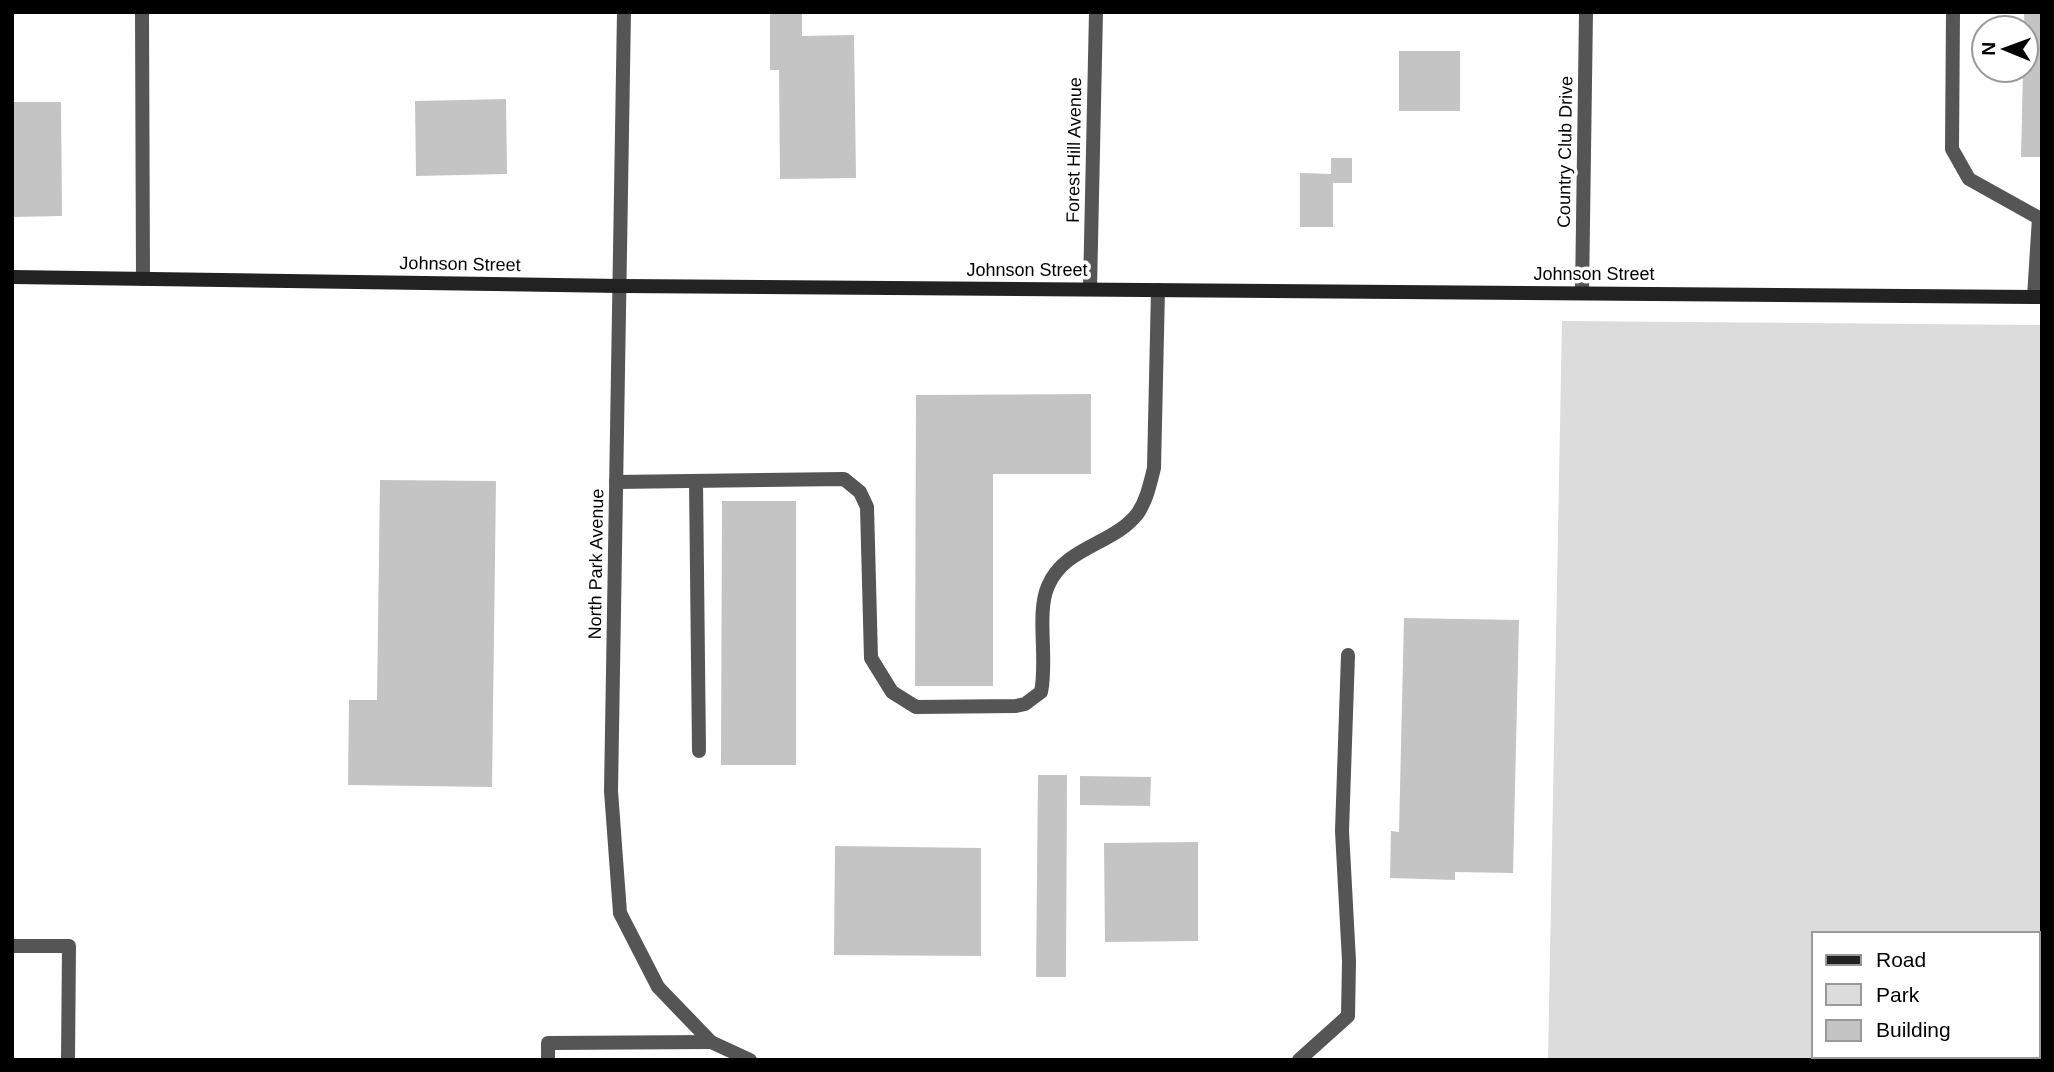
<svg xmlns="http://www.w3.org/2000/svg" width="2054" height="1072" viewBox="0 0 2054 1072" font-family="Helvetica,sans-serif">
  <rect width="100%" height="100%" fill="#fff"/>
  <!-- green -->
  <path fill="#dcdcdc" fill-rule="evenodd" d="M 1562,321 L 2042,325 L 2042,1060 L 1548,1060 ZM 1814,934 L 2038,934 L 2038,1056 L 1814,1056 Z"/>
  <!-- building -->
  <g fill="#c4c4c4">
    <polygon points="770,12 802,12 802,36 854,35 856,178 780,179 779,70 770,70"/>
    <polygon points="2024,12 2042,12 2042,157 2021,157 2023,70 2026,70"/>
    <rect x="1399" y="51" width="61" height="60"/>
    <polygon points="506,99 507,174 416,176 415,101"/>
    <polygon points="12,102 61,102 62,216 12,217"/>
    <polygon points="1331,158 1352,158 1352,183 1333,183 1333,227 1300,227 1300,173 1331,174"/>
    <polygon points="1091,394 1091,474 993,474 993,686 915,686 916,395"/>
    <polygon points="380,480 496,481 492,787 348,785 349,700 377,700"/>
    <polygon points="722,501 796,501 796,765 721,765"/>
    <polygon points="1404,618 1519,620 1513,873 1455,872 1455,880 1390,878 1391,831 1399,832"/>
    <polygon points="1038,775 1067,775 1066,977 1036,977"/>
    <polygon points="1080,776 1151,777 1150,806 1080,805"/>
    <polygon points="1198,842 1198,941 1105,942 1104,843"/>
    <polygon points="835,846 981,848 981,956 834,955"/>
  </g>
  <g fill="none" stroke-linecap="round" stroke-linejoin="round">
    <!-- lane -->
    <g stroke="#555" stroke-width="14">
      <polyline points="142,12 143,279"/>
      <polyline points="1953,12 1952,149 1969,179 2039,218 2034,297"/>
      <polyline points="696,481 699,751"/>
      <path d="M 616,482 L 844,479 L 860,492 L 867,507 L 871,658 L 892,692 L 916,707 L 1016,706 L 1025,704 L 1041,692 C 1048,660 1036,613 1048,586 C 1065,546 1114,545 1138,513 C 1147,499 1150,484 1154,468 L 1158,290"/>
      <polyline points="12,946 69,946 68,1060"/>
      <polyline points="548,1060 548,1043 711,1042"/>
      <polyline points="1299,1060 1348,1016 1349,961 1342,831 1348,655"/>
    </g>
    <!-- street -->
    <g stroke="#555" stroke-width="14">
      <polyline points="624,12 611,791 620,913 658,987 711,1042 750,1060"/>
      <polyline points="1090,289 1096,12"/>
      <polyline points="1582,293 1586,12"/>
    </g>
    <!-- secondary -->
    <polyline stroke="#222" stroke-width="14" points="12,277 620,286 2042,297"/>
  </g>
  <g text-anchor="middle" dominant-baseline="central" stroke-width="7" stroke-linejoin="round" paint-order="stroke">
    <!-- street labels -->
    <g font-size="18" fill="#000" stroke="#fff">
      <text transform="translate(1074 150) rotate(-89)">Forest Hill Avenue</text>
      <text transform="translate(1565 152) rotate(-89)">Country Club Drive</text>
      <text transform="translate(460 264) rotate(1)">Johnson Street</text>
      <text x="1027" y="270">Johnson Street</text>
      <text x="1594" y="274">Johnson Street</text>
      <text transform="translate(596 564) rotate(-89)">North Park Avenue</text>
    </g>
  </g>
  <!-- border -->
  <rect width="2054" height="1072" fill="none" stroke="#000000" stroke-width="28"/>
  <!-- legend -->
  <rect x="1812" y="932" width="228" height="126" fill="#ffffff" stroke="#999999" stroke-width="2"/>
  <rect x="1826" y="955" width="35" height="10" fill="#222222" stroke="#999999" stroke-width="2"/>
  <text x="1876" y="967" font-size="21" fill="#000000">Road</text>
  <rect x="1826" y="984" width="35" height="21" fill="#dcdcdc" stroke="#999999" stroke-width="2"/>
  <text x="1876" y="1002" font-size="21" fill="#000000">Park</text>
  <rect x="1826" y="1020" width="35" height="21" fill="#c4c4c4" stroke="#999999" stroke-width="2"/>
  <text x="1876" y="1037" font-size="21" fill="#000000">Building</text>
  <!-- north arrow -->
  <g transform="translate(2005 49) rotate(271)"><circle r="33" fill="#ffffff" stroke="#999999" stroke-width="2"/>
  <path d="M0-5L12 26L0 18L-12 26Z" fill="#000000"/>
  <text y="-10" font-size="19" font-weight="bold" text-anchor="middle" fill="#000000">N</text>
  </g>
</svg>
